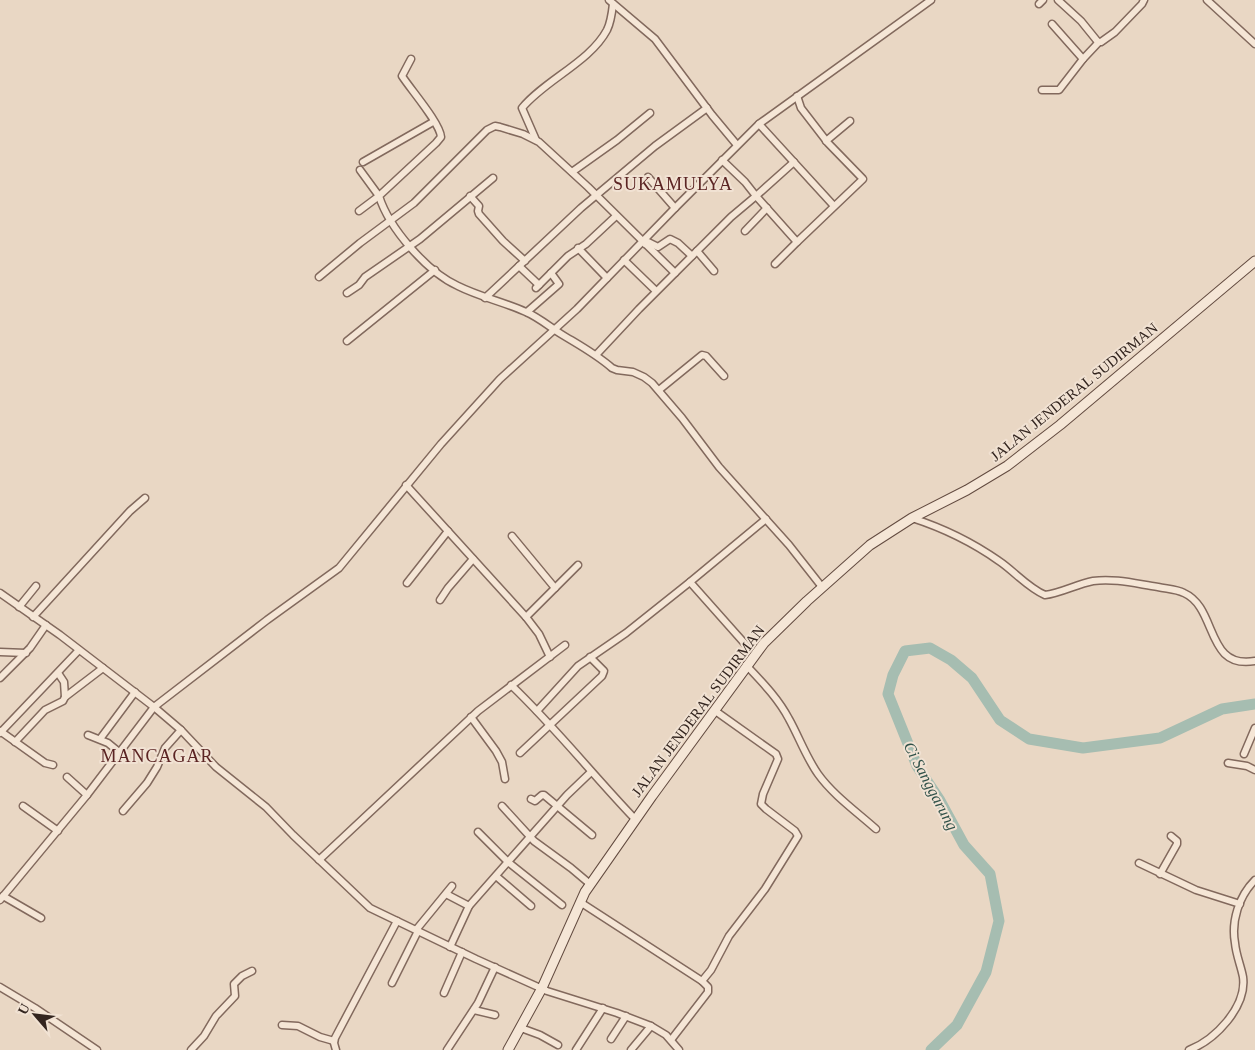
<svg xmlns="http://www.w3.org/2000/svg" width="1255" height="1050" viewBox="0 0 1255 1050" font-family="Georgia,serif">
  <rect width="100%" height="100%" fill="#e9d7c4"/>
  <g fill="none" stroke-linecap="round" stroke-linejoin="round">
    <!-- river -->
    <polyline stroke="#a6bdb1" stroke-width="11" points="931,1050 957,1025 986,972 999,921 990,874 964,845 939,799 917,766 888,694 893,675 905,651 930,648 951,660 972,678 1000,720 1029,739 1083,748 1160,738 1222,709 1255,704"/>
    <!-- minor casing -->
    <g stroke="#82695d" stroke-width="9">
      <g id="minor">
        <polyline points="609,0 655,39 712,115 737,145"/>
        <polyline points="1058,0 1081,21 1098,42 1101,42 1115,32 1142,4 1144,0"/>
        <polyline points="1207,0 1255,44"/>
        <polyline points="1039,4 1043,0"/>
        <polyline points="1052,24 1083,59"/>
        <path d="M 411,59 L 402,76 C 411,90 440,123 441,137 L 436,143 L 379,196 C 389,228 427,272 458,286 C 480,297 504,302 526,312 C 538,317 550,327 561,334 C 579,345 596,354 612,368 L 617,370 L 633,372 L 644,377 L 652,383 L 682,418 L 719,467 L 789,545 L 822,587"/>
        <polyline points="1042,90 1059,90 1083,59 1099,42"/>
        <polyline points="759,124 834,206"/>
        <path d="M 536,140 L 522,108 C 545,80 590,62 607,30 C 611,22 612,13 613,4"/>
        <polyline points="826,141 850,121"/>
        <polyline points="363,162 433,122"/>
        <polyline points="794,162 756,196 797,242 863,179 828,143 801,108 797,96"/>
        <polyline points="572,172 617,140 650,113"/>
        <polyline points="648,177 675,208"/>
        <polyline points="470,196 479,206 478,211 479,214 503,241 525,261"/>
        <polyline points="359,211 379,196 360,170"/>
        <polyline points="745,231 767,208"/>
        <polyline points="645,244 648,242 658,247 670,239 678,243 692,256"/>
        <polyline points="578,248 607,278"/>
        <polyline points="697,251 714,271"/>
        <polyline points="624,260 656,291"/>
        <polyline points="775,264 797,242"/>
        <polyline points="519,266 539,285"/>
        <polyline points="675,273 731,217 756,196 745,182 722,160"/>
        <polyline points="319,277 360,243 414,203 487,130 495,126 500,127 523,134 539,142 588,187 675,273 639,309 596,355"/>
        <polyline points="536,288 568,256 586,244 616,216"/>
        <polyline points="347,293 359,285 365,277 420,239 493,178"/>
        <polyline points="485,298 581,208 655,146 707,108"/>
        <polyline points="527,312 559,284 551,273"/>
        <polyline points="347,341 435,270"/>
        <polyline points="659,390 702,355 706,356 724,376"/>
        <polyline points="406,485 526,617 539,634 550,657"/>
        <path d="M 912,518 C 943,528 972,542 999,561 C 1014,571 1028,588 1045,595 C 1061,593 1077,584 1093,581 C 1115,578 1137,584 1158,587 C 1167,589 1176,589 1184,593 C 1218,608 1205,670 1255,661"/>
        <polyline points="512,536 555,588"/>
        <polyline points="407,583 448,531"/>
        <polyline points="0,593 60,635 154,707 181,730 216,767 266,807 293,835 370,908 476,959 547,991 617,1013 651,1026 666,1035 679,1050"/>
        <polyline points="440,600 448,588 473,559"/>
        <polyline points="19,607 36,586"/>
        <polyline points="33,617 130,511 145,498"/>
        <polyline points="526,617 578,565"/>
        <polyline points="746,645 690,582 766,519"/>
        <polyline points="0,652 26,653"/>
        <path d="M 746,665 C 762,682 778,698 789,719 C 799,737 806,757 818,774 C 833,795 857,812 876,829"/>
        <polyline points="58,673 64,682 65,697"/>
        <polyline points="0,678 30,648 46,625"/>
        <path d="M 511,685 C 555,727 593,775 635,819"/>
        <polyline points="537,711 578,666 626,633 690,582"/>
        <polyline points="471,717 496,751 502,762 505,779"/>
        <polyline points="0,731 45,763 53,765"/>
        <polyline points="0,733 79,650"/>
        <polyline points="88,735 108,743 119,752"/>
        <polyline points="100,739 135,692"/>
        <polyline points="15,742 45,710 63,701 65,697 103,668"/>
        <polyline points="520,753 602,676 604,671 590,657"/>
        <polyline points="1244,754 1255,728"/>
        <polyline points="1228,763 1247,766 1255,770"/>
        <polyline points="67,777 87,795"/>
        <polyline points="531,799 535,801 542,795 544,795 592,835"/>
        <polyline points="23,806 58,831"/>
        <polyline points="502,806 534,841 571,868 590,884"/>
        <polyline points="123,811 147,783 157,767 165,748 181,730"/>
        <polyline points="478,832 508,862 562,905"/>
        <polyline points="319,860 478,711 565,645"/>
        <polyline points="1139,863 1196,890 1240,904"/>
        <polyline points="1160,874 1177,844 1177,841 1171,836"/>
        <polyline points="496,876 531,906"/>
        <polyline points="446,894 469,906"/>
        <polyline points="3,896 41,918"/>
        <polyline points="0,900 87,795 154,707 267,620 339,568 441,444 500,379 577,309 675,208 759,124 931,0"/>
        <polyline points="580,902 702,981 708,987 708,992 671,1040"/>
        <polyline points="416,930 452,886"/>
        <polyline points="450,947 469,906 567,795 591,772"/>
        <polyline points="702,981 711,970 729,936 765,889 798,836 795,831 766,809 761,804 763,794 778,759 776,754 714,710"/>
        <polyline points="392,983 418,931"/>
        <polyline points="0,987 35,1008 97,1050"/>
        <polyline points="444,993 462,952"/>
        <polyline points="474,1010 495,1015"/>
        <polyline points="282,1025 298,1026 320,1037 334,1041"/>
        <polyline points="521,1028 540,1035 558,1045"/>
        <polyline points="611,1039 626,1016"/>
        <polyline points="191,1050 204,1036 216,1016 235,996 234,984 242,976 252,971"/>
        <polyline points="336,1050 334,1043 335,1038 397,921"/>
        <polyline points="447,1050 478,1003 495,967"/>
        <polyline points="576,1050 603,1008"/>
        <polyline points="631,1050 651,1026"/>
        <path d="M 1189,1050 C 1215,1040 1247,1007 1243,977 C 1241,966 1236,955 1235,943 C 1231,921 1239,896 1255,880"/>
      </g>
    </g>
    <!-- secondary casing -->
    <g stroke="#634b40" stroke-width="11">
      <polyline id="secondary" points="508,1050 542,988 585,892 652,796 764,643 807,601 870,545 912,518 967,490 1007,466 1060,425 1255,261"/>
    </g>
    <!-- minor -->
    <use href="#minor" stroke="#f5e6d6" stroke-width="6"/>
    <!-- secondary -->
    <use href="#secondary" stroke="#f5e6d6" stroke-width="9"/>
  </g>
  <g text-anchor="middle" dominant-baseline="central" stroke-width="4" stroke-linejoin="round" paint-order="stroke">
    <!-- street labels -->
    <g font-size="15" fill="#33251f" stroke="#f1e2d3">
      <text transform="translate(1074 392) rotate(-39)">JALAN JENDERAL SUDIRMAN</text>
      <text transform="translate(698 711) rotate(-53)">JALAN JENDERAL SUDIRMAN</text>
    </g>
    <!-- water labels -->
    <g font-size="16" font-style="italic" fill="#305149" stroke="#f1e2d3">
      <text transform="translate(931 786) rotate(62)">Ci Sanggarung</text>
    </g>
    <!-- quarter labels -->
    <g font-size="18" letter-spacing="1" fill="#5b2423" stroke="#f1e2d3">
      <text x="673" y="184">SUKAMULYA</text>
      <text x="157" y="756">MANCAGAR</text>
    </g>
  </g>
  <!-- north arrow -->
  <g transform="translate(35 1015) rotate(298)" stroke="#f1e2d3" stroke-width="4" paint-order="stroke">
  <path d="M0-4L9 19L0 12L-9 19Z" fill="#33251f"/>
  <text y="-8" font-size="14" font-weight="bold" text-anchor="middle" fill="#33251f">U</text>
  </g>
</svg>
